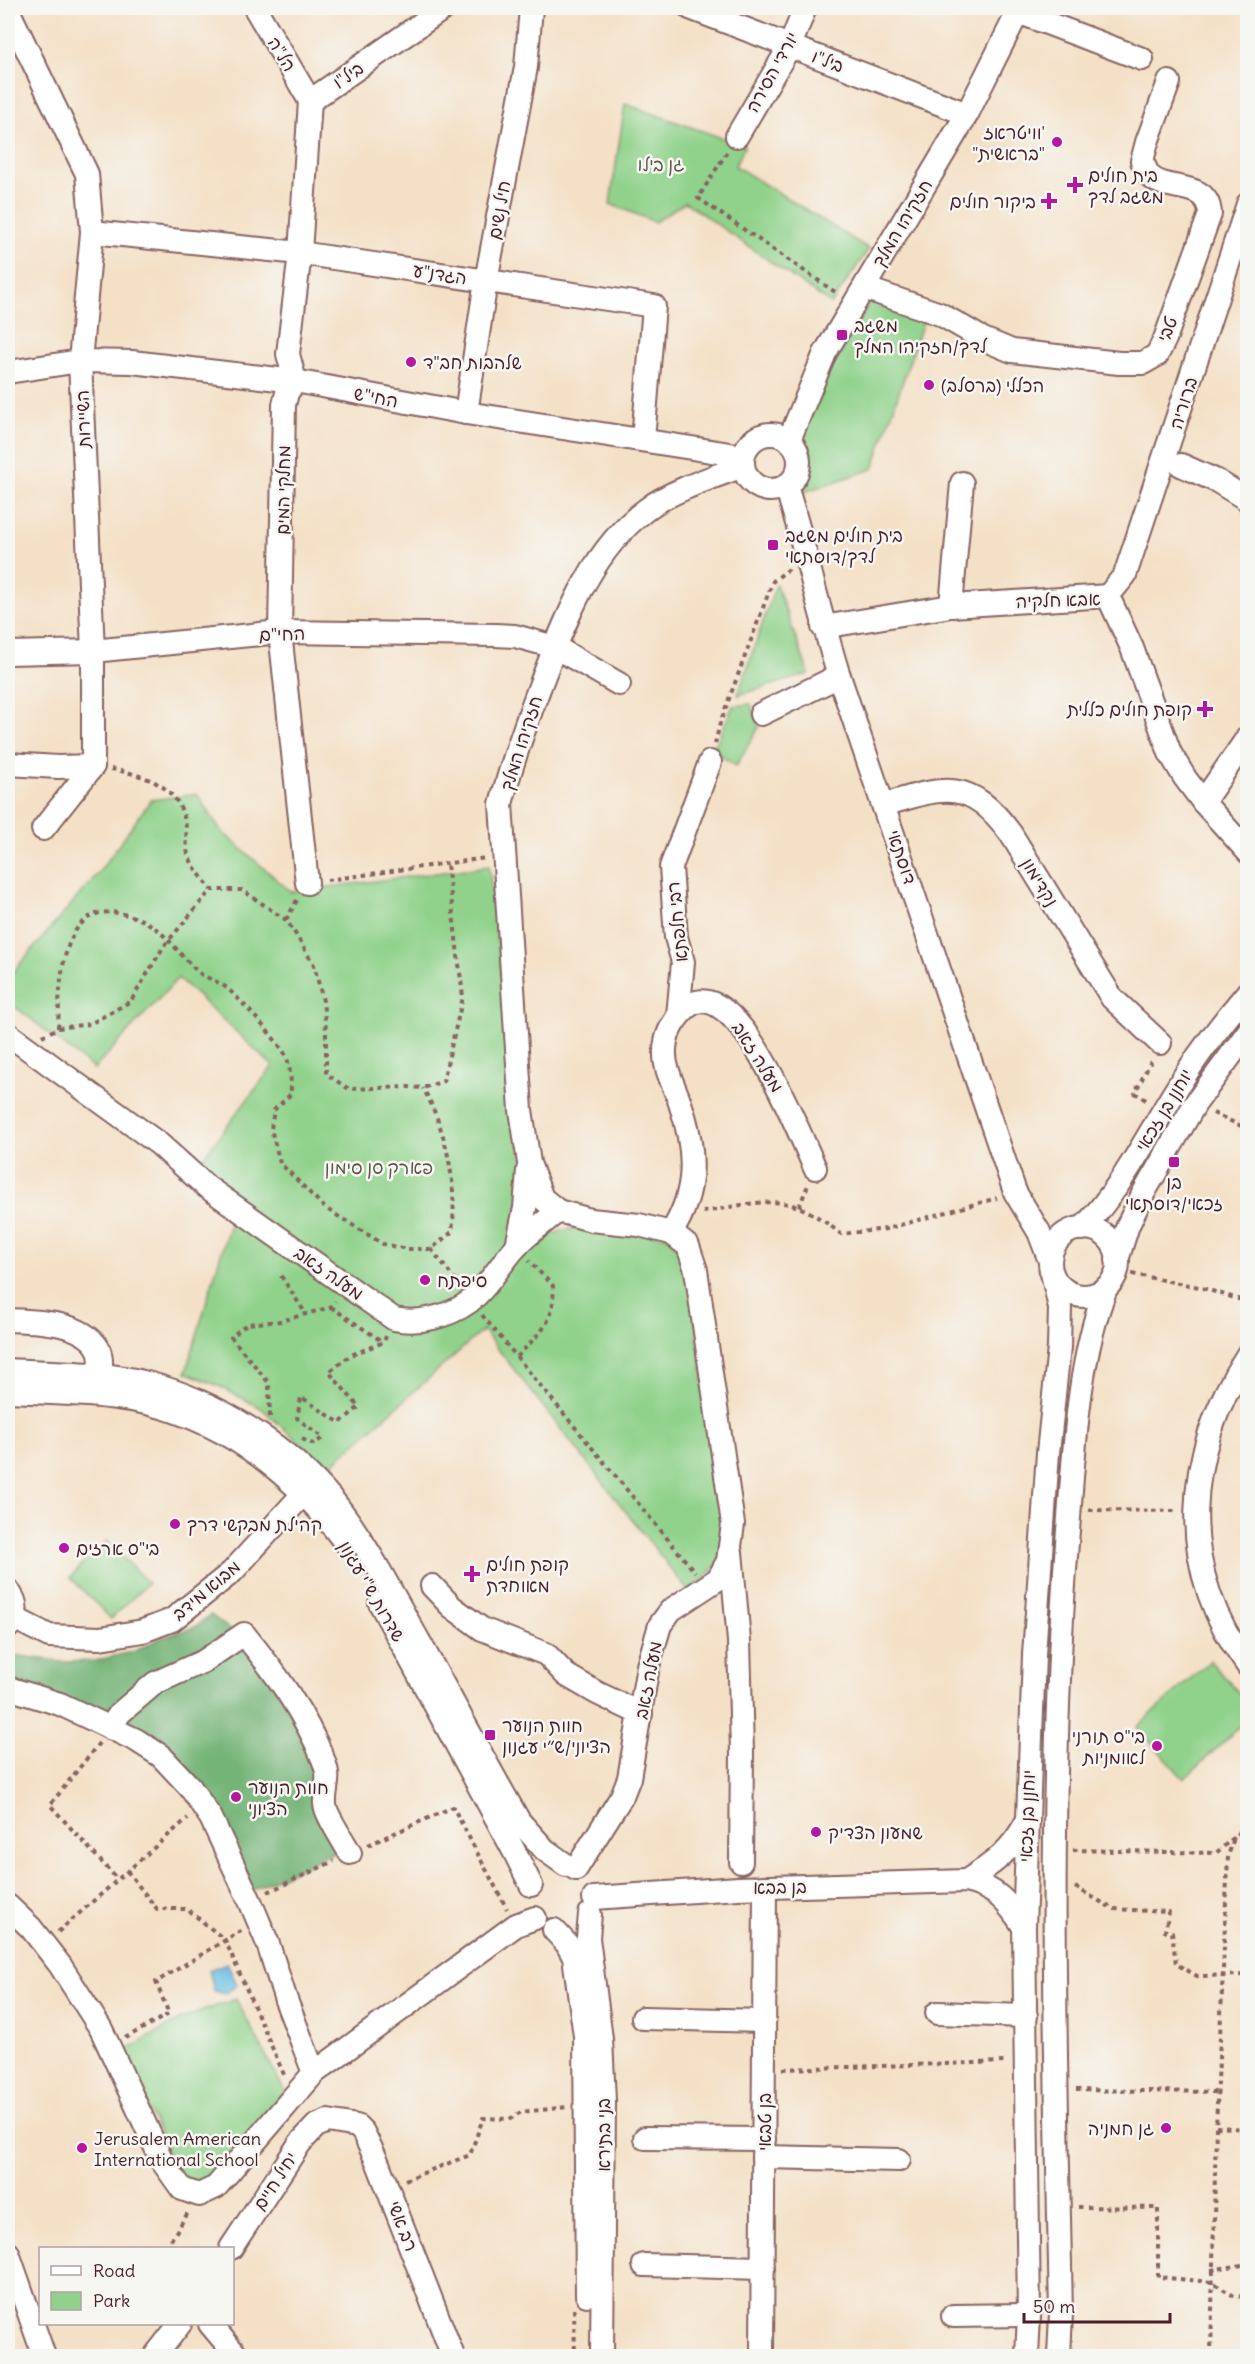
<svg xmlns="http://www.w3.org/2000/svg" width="1255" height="2364" viewBox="0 0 1255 2364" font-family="Delius,'Playpen Sans Hebrew',sans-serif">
  <rect width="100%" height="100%" fill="#f6f6f2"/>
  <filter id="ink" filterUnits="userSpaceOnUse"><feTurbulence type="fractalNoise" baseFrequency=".0167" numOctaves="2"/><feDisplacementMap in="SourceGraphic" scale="12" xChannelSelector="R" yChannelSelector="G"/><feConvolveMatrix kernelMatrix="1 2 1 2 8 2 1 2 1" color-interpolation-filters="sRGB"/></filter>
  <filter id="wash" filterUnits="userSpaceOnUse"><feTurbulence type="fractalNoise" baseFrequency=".008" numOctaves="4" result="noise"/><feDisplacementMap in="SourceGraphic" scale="24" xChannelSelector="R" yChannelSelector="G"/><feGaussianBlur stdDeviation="1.35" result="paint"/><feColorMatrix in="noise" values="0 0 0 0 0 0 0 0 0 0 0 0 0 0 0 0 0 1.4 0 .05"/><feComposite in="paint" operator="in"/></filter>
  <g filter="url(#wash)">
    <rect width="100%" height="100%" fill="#f4e0c6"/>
    <!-- green -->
    <g fill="#90d28b" stroke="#6d785b" stroke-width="1.5">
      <polygon points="625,104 745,146 735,166 869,249 831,304 685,202 655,222 610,204"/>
      <path d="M 871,300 L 924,319 L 873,469 L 801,493 C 810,469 815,461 802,438 L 829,373 Z"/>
      <polygon points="776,584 809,674 738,695"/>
      <polygon points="751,704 759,727 736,766 713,750 733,706"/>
      <polygon points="197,794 220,830 291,892 489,866 525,1178 519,1249 563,1230 595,1226 667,1236 688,1261 726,1551 710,1573 689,1592 483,1330 328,1468 261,1408 221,1387 186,1372 238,1196 198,1164 273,1066 178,978 94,1069 8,1001 8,978 100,871 151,800"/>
      <polygon points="107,1541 148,1583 111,1619 70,1577"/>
      <polygon points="1210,1661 1247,1702 1247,1720 1184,1779 1137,1727"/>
      <polygon points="236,1999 285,2092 208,2185 183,2184 122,2053 181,2019"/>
    </g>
    <!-- forest -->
    <polygon fill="#74b477" stroke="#5f6a51" stroke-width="1.5" points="211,1615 233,1632 252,1652 309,1743 318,1779 308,1788 339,1850 252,1890 183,1766 8,1681 8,1654 62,1662 95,1661 135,1651 161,1638 193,1628"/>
    <!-- water -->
    <polygon fill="#67bee4" stroke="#586e88" stroke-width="1.5" points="227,1963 237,1985 225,1994 214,1991 209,1970"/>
  </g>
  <g filter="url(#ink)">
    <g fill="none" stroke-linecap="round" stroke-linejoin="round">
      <!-- minor casing -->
      <g stroke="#866361" stroke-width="26">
        <g id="minor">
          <polyline points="255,8 310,101"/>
          <polyline points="690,8 967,114"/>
          <polyline points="8,10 87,174 92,232 80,361 93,651 93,766 43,829"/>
          <polyline points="1018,12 1142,59"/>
          <polyline points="310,101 444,8"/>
          <polyline points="737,136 790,46 805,8"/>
          <polyline points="92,232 300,253 654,306 643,440"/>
          <path d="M 864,288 L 940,314 L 983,339 L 1012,351 L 1119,363 L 1143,363 L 1157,355 L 1165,339 L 1210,214 C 1208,178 1165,194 1149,175 C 1146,171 1144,165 1142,161 L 1147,142 L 1169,82"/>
          <polyline points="8,372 80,361 132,362 295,381 466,413 743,456"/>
          <polyline points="295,381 287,393 284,405 280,632 307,883"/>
          <polyline points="295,381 288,354 300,253 310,101"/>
          <polyline points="466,413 486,281 526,67 531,8"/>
          <circle cx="771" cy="462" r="28"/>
          <polyline points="789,440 825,353 967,114 1020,8"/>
          <polyline points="1181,465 1217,481 1248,500"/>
          <path d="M 786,486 C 806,549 819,613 839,676 L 1015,1192 L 1039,1232 L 1050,1261"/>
          <polyline points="1108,596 1125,575 1248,204"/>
          <polyline points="1108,596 1132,648 1170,753 1185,778 1203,802 1248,852"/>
          <polyline points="951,606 962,483"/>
          <polyline points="823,627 951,606 1108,596"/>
          <polyline points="8,653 93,651 280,632 495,635 515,636 555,647 619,684"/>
          <polyline points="761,714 839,676"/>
          <polyline points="8,764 58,767 93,766"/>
          <polyline points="1203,802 1248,737"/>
          <path d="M 884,805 C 945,786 970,778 1011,834 L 1112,998 L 1160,1043"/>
          <polyline points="678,1016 683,962 676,937 671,867 710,762"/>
          <path d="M 8,1034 L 159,1144 L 207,1187 L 394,1319 C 419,1324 448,1317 469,1302 C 487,1288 500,1265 515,1248 C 527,1234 544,1223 558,1211"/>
          <circle cx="1084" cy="1262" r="34"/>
          <path d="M 1082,1229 C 1120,1190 1144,1142 1172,1096 C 1194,1059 1220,1025 1248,992"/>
          <path d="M 671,1233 C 698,1191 696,1150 680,1103 C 675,1087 665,1071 665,1055 C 664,1038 672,1022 684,1010 C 733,960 801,1138 815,1168"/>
          <polyline points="517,1246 525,1208 528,1170"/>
          <polyline points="1117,1260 1128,1225 1143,1194 1195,1104 1248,1032"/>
          <path d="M 8,1320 C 35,1321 82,1321 98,1348 C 102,1356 101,1366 101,1375"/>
          <path d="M 1248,1354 C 1183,1455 1175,1568 1248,1666"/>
          <path d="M 8,1370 C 53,1373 102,1371 147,1383 C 217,1401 290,1447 335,1503 C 369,1546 393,1596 420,1643 C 453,1702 485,1762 519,1821 L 545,1850 L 566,1865"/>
          <path d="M 8,1391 C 48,1393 91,1393 131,1400 C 218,1415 292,1471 344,1541"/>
          <polyline points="731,1552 739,1641 742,1752 741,1862"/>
          <polyline points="432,1586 452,1607 482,1629 546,1654 566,1675 597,1693 641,1714"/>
          <path d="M 8,1591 C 18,1602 18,1616 8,1627"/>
          <polyline points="380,1603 514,1851 531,1885"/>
          <polyline points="14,1618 49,1636 100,1638 143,1631 172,1620 232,1572 304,1493"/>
          <polyline points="8,1688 60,1704 136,1740 161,1756 190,1787 211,1818 250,1901 268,1944 286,2000 314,2073"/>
          <path d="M 110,1728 L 120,1713 L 155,1683 L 204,1661 L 244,1634 C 275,1672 305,1713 323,1759 C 332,1781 324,1785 325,1804 C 325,1813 345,1844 350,1853"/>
          <path d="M 576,1869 L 622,1796 L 629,1778 L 648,1666 L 660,1625 L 671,1610 L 718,1579 L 728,1561 L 733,1524 L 696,1270 L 688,1246 L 671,1233 L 639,1225 L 591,1220 L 558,1211 L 542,1198 L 529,1163 L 521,1110 L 501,804 C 512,761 527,720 543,678 C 567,617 592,549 647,509 C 668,492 716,476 743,466"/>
          <path d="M 966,1881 C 992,1865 1012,1850 1026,1823"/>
          <path d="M 594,1898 L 738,1888 L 966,1881 C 996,1888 1007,1901 1024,1927"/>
          <polyline points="8,1906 31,1928 60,1965 101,2029 162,2161 182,2189 199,2195 216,2187 314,2073 516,1925 535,1918"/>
          <polyline points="590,1914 588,1938 601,2039 604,2101 602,2356"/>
          <polyline points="554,1930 567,1944 574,1957 585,2036 587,2295"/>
          <polyline points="937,2013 1026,2016"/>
          <polyline points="643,2018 764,2021"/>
          <polyline points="645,2138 764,2139"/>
          <polyline points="763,2157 899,2160"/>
          <polyline points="231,2248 300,2143 316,2126 328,2121 357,2126 363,2132 377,2161 453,2356"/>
          <polyline points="8,2253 44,2356"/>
          <polyline points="644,2265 763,2268"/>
          <polyline points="953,2316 1029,2315"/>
          <polyline points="210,2324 237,2356"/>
          <polyline points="155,2356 180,2324"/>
          <polyline points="762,2356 765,1887"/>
          <polyline points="1027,2356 1029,2315 1024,1927 1034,1655 1048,1453 1059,1347 1060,1308 1053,1277"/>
          <path d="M 1059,2356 L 1061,2314 C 1056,2057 1047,1800 1067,1543 C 1074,1461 1076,1365 1106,1288"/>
        </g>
      </g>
      <!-- path -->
      <g stroke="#866361" stroke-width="4" stroke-dasharray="4.5 4.5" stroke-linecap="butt">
        <polyline points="727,152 698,198 838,294"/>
        <polyline points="715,744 720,723 773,581 789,569"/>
        <path d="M 111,769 C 142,775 174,783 184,817 C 188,829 185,843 188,854 C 192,867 204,879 211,890"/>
        <polyline points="327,880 486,858"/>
        <polyline points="286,920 297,900"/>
        <path d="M 58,1028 C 60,989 58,903 118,913 C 131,915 145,920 155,928 C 172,941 182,957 197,971 C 204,978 216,980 224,986 C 236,994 278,1041 285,1054 C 291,1067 291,1081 291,1094 L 274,1110 L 271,1129 L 280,1163 L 325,1208 L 383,1244 L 407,1249 L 431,1249 L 452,1232 C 458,1185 446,1129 423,1088"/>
        <polyline points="42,1036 58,1028 90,1024 131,1001 164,946 211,890 242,890 286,920 293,930 314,965 323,1001 326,1030 326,1074 349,1089 407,1087 423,1088 443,1081 463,997 447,863"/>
        <polyline points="1146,1100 1135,1093 1151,1061"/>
        <polyline points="1213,1113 1248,1129"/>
        <polyline points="799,1207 808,1185"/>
        <path d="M 703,1212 C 729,1208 767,1197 792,1205 C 810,1210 827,1223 841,1234 L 886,1229 L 997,1198"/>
        <polyline points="431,1249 459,1285"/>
        <polyline points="1132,1274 1199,1287 1248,1302"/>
        <polyline points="281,1276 306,1314"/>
        <polyline points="331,1307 383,1342"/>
        <polyline points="482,1315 695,1572"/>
        <path d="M 517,1357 C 540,1331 556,1324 553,1286 L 529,1261"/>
        <polyline points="270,1417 269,1383 231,1337 247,1324 281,1321 331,1307 335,1301"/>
        <polyline points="302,1439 313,1444 323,1438 297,1418 301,1397 340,1423 359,1407 329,1372 351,1355 384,1342 386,1336"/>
        <polyline points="1089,1510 1177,1511"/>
        <polyline points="99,1743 50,1805 117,1879"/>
        <polyline points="368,1845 453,1807 507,1909"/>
        <polyline points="1073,1850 1216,1853 1248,1825"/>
        <polyline points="127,1871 157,1909 187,1909 225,1940 285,2077"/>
        <polyline points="1075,1887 1113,1909 1169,1912 1165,1931 1172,1932 1176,1964 1197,1976 1248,1975"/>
        <polyline points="268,1892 334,1861"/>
        <polyline points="58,1932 188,1818"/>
        <polyline points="125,2038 169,2014 156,1982 242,1930"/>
        <polyline points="783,2069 1006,2062"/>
        <polyline points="1076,2090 1218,2092"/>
        <polyline points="1216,2127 1248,2129"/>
        <polyline points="405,2180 470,2155 483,2118 510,2119 521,2112 568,2107"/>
        <polyline points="1078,2207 1158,2208 1158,2277 1211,2282 1234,2296 1248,2297"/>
        <polyline points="166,2248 189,2211"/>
        <polyline points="1211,2270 1248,2264"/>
        <polyline points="574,2309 575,2356"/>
        <polyline points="1211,2356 1216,2127 1228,1856 1234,1838"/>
      </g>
      <!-- minor -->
      <use href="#minor" stroke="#fff" stroke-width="22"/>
    </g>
  </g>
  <!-- markers -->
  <g fill="#b5179e" stroke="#f6f6f2" stroke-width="2">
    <circle cx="1057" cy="142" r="6"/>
    <path d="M1072 176h6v6h6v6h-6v6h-6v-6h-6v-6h6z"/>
    <path d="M1046 192h6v6h6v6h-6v6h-6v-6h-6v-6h6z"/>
    <rect x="836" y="329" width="12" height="12" rx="3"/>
    <circle cx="411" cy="362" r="6"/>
    <circle cx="929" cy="385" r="6"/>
    <rect x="767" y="539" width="12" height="12" rx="3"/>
    <path d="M1202 700h6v6h6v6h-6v6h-6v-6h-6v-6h6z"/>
    <rect x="1168" y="1156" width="12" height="12" rx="3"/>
    <circle cx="425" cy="1280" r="6"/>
    <circle cx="175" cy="1524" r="6"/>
    <circle cx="64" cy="1548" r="6"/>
    <path d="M469 1565h6v6h6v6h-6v6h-6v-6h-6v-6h6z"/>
    <rect x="484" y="1729" width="12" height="12" rx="3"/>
    <circle cx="1157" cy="1746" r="6"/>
    <circle cx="236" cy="1797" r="6"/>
    <circle cx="816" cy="1832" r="6"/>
    <circle cx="1166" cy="2128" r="6"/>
    <circle cx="82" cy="2148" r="6"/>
  </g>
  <g text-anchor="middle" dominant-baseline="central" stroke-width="5" stroke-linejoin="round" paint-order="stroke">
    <!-- street labels -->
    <g font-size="18" fill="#4a1f2b" stroke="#f6f6f2">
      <text transform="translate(282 54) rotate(59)">הל"ה</text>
      <text transform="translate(828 61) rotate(21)">ביל"ו</text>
      <text transform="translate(772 72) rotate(-61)">יורדי הסירה</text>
      <text transform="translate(348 75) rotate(-35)">ביל"ו</text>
      <text transform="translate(499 210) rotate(-80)">חיל נשים</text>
      <text transform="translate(902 223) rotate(-59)">חזקיהו המלך</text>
      <text transform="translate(440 274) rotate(9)">הגדנ"ע</text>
      <text transform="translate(1167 329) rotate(-68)">טבי</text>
      <text transform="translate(376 397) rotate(11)">החי"ש</text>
      <text transform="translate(1183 403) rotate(-72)">ברוריה</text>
      <text transform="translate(83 419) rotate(-92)">השיירות</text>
      <text transform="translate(283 490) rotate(-89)">מחלקי המים</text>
      <text transform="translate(1058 600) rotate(-2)">אבא חלקיה</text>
      <text transform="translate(282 634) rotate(-2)">החי"ם</text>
      <text transform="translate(521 743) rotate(-72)">חזקיהו המלך</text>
      <text transform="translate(902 857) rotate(71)">דוסתאי</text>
      <text transform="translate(1040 882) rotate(59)">נקדימון</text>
      <text transform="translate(677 922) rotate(-96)">רבי חלפתא</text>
      <text transform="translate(758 1057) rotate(58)">מעלה זאב</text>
      <text transform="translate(1164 1110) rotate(-59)">יוחנן בן זכאי</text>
      <text transform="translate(329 1273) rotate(35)">מעלה זאב</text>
      <text transform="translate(206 1590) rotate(-40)">מבוא מידב</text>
      <text transform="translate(372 1591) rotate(60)">שדרות ש"י עגנון</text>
      <text transform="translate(648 1680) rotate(-79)">מעלה זאב</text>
      <text transform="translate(1027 1816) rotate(-88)">יוחנן בן זכאי</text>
      <text transform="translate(780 1887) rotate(-1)">בן בבא</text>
      <text transform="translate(764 2122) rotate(-90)">בן טבאי</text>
      <text transform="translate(603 2135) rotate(-90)">בני בתירא</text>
      <text transform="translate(275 2181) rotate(-57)">יחיל חיים</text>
      <text transform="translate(403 2226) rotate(69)">רב אשי</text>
    </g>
    <!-- poi labels -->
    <g font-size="18" fill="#4a1f2b" stroke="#f6f6f2" text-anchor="start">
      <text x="1045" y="132" text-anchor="end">וויטראז'<tspan x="1045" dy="21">"בראשית"</tspan></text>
      <text x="1088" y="175">בית חולים<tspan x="1088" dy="21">משגב לדך</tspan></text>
      <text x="1036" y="201" text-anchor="end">ביקור חולים</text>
      <text x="854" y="325">משגב<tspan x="854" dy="21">לדך/חזקיהו המלך</tspan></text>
      <text x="423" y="362">שלהבות חב"ד</text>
      <text x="941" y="385">הכללי (ברסלב)</text>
      <text x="785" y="535">בית חולים משגב<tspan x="785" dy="21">לדך/דוסתאי</tspan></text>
      <text x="1192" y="709" text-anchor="end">קופת חולים כללית</text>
      <text x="1174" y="1182" text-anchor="middle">בן<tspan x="1174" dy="21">זכאי/דוסתאי</tspan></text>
      <text x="437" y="1280">סיפתח</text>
      <text x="187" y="1524">קהילת מבקשי דרך</text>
      <text x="76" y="1548">בי"ס ארזים</text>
      <text x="486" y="1564">קופת חולים<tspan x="486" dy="21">מאוחדת</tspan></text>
      <text x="502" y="1725">חוות הנוער<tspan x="502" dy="21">הציוני/ש״י עגנון</tspan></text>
      <text x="1145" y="1736" text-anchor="end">בי"ס תורני<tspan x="1145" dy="21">לאומניות</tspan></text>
      <text x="248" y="1787">חוות הנוער<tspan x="248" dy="21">הציוני</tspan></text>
      <text x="828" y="1832">שמעון הצדיק</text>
      <text x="1154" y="2128" text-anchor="end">גן חמניה</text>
      <text x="94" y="2138">Jerusalem American<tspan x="94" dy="21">International School</tspan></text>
    </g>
    <!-- park labels -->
    <g font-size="18" fill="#5f5548" stroke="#f6f6f2">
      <text x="661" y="164">גן בילו</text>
      <text x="379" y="1167">פארק סן סימון</text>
    </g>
  </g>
  <!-- margin -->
  <rect width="1255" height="2364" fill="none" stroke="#f6f6f2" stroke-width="30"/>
  <!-- legend -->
  <rect x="39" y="2247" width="195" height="78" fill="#f6f6f2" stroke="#b1a0a2" stroke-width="1.5"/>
  <rect x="51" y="2266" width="30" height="9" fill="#ffffff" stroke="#b1a0a2" stroke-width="1.5"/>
  <text x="93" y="2277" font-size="18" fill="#4a1f2b">Road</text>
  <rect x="51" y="2292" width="30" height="18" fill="#90d28b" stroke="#b1a0a2" stroke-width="1.5"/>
  <text x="93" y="2307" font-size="18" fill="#4a1f2b">Park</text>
  <!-- scale -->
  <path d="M1024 2313v9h146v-9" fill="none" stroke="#4a1f2b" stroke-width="3"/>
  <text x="1033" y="2313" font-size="18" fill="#4a1f2b" stroke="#f6f6f2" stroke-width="4.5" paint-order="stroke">50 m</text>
</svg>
